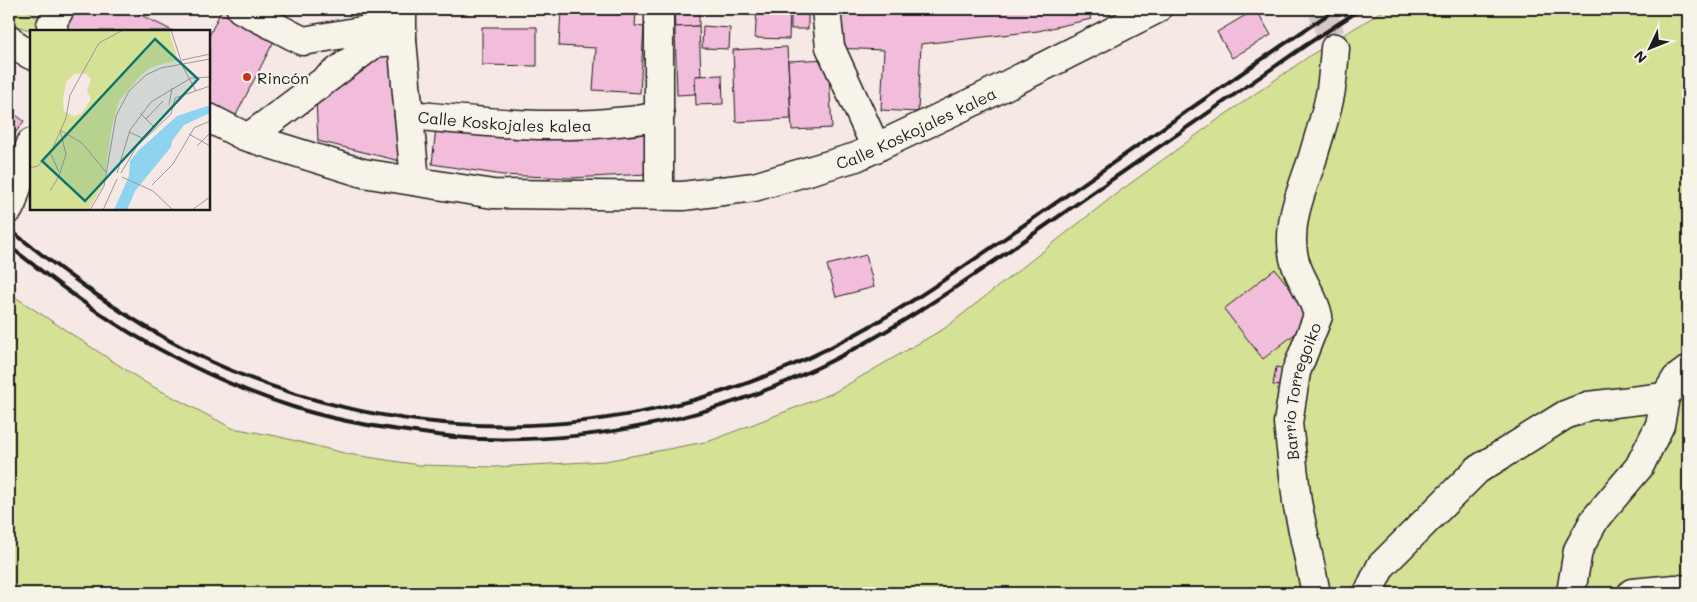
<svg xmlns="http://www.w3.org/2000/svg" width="1697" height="602" font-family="Mali,sans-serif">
	<rect width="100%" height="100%" fill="#f6e8e5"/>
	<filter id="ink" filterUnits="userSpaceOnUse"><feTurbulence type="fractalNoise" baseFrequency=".02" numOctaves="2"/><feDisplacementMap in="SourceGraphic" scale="10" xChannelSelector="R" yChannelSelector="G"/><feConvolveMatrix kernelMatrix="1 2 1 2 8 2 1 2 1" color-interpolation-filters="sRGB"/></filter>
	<g filter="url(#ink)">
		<g fill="#d5e295" stroke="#787f58">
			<path d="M9,9H26L36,17L51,25L54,31C36,31 24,32 9,20Z"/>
			<polygon points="1386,9 1688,9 1688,593 9,593 9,293 146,383 232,428 276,436 348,454 419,465 495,467 605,461 710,441 833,393 945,328 1116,194 1213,123 1311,55"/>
		</g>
		<g fill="#f1bdda" stroke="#1c1c1c">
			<polygon points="73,9 140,9 137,13 173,31 71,31 64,28"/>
			<polygon points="222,9 276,37 235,117 209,103 209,36"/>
			<polygon points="304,9 343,9 304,14"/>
			<polygon points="561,9 613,9 612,11 636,13 635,26 644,27 640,93 593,90 596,48 559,46"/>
			<polygon points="674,9 699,9 699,26 675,27"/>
			<polygon points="757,9 790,9 789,39 755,38"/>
			<polygon points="837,9 1088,9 1091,19 1038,31 921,44 918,112 881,110 884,50 835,48"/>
			<polygon points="1108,9 1119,9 1110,14"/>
			<polygon points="1256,9 1271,35 1232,58 1217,32"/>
			<polygon points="791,11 808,12 808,29 791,29"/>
			<polygon points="699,26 701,76 695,76 695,94 677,95 675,27"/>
			<polygon points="703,26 730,28 729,49 702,48"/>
			<polygon points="482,27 537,27 537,66 482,65"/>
			<polygon points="392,46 404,162 318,141 316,100"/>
			<polygon points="787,47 791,119 736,122 733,50"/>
			<polygon points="828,59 832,128 792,130 788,61"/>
			<polygon points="722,75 723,104 696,105 695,76"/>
			<polygon points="9,110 24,121 9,142"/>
			<polygon points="436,128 506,137 579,139 647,134 647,174 571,178 503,175 432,164"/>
			<polygon points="866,255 874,287 836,297 827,265"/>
			<polygon points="1275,269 1314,319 1263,359 1224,309"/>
			<polygon points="1276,367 1288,369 1286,387 1273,385"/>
		</g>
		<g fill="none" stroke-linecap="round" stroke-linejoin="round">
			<polyline stroke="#d5c9c7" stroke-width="28" stroke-dasharray="28 14" stroke-linecap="butt" points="1322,9 1335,48"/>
			<defs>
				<g id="street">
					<polyline points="241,9 303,41 373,29 397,9"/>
					<polyline points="402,9 402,40 415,181"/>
					<polyline points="659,9 659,196"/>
					<polyline points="826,9 830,47 876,148"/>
					<polyline points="54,31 51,25 60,9"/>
					<polyline points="9,39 17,47 31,55"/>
					<path id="s1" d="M409,115C475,121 541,129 607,123C625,121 642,121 660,115"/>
					<path id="s2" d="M209,118L244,136L363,173L493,194L683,196L754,187L856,157L979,99L1157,9"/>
					<polyline points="249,137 375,43 402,40"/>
					<polyline points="9,209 12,203 31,143"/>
					<path id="s3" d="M1316,593L1297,502L1288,423L1296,372L1318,316C1314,294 1296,276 1293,253C1288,220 1302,190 1312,160C1318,138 1328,111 1331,89C1333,76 1334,61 1335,48"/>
					<polyline points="1368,593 1381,566 1477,470 1565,415 1588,406 1665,397"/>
					<polyline points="1571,593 1578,550 1595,519 1639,467 1660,425 1665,397 1676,379 1688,370"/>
					<polyline points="1632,593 1675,589 1688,590"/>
				</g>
			</defs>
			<use href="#street" stroke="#1c1c1c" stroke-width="31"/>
			<use href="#street" stroke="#f7f3e8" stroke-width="28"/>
			<g stroke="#1c1c1c" stroke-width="4">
				<path d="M9,229C66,274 124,318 189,351C389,452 625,449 825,350C899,314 966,265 1034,218C1135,148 1234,77 1336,9"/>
				<path d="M9,246C53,280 97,315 146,342C193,368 242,391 293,407C330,419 369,426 407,431C431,434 455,438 480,439C597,443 714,418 819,367C898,329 970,278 1042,228C1130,167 1218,106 1306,45L1361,9"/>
			</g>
		</g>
	</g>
	<circle fill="#c8321e" stroke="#f7f3e8" stroke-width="2" cx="247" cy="77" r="5"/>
	<g text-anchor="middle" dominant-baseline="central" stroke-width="4.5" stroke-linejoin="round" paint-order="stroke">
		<g font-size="16" fill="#1c1c1c" stroke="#f7f3e8" text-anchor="start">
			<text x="257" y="77">Rincón</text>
		</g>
		<g font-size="16" fill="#1c1c1c" stroke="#f7f3e8">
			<text stroke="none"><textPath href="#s1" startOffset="96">Calle Koskojales kalea</textPath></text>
			<text stroke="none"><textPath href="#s2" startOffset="730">Calle Koskojales kalea</textPath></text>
			<text stroke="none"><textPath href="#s3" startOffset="206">Barrio Torregoiko</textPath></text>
		</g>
	</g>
	<g transform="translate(30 30)">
		<rect width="180" height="180" fill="#f6e8e5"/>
		<path d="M0,0H139L148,30L122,37L112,44L89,71L82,95L74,153L58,180H0ZM44,44H56L61,49L57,61L61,69L51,84L44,86L34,81L33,71L36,52Z" fill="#d5e295" fill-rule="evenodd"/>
		<path d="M180,75V83L154,95L142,111L141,117L105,161L97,180H84L99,146L100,131L108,121L147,86Z" fill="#8ed4f0"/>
		<path fill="none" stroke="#9f9695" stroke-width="1" d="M141,0L153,37L166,61M152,30L180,24M139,75L142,58M110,83L125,98M116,89L133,71M30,100L52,113L76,142M99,102L114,109M159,104L180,116M167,116L180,103M20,122L29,142M0,138L8,136L22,120L36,88L40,65L69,13L93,0M87,143L100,100L121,72L161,48L180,47M91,143L107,116L141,84L145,68L180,56M92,147L123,161L143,180M122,155L143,134L164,98L180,91M20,161L29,146L36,124L30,100M60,180L74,156L86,86L99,61L116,45L131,38L180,29M73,180L87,149M162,180L180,167"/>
		<path fill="#0f766e" fill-opacity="0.15" stroke="#0f766e" stroke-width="2.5" d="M125,9L168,49L55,171L12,131Z"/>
		<rect width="180" height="180" fill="none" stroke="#1c1c1c" stroke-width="2.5"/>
	</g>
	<rect width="1697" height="602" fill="none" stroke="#f7f3e8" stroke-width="30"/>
	<rect x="15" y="15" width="1667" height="572" fill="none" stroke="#1c1c1c" stroke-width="2" filter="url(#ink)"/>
	<g transform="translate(1650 48) rotate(227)" stroke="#f7f3e8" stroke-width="4" paint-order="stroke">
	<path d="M0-4L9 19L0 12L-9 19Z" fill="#1c1c1c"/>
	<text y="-8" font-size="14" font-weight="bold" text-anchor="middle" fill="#1c1c1c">N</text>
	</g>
</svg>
